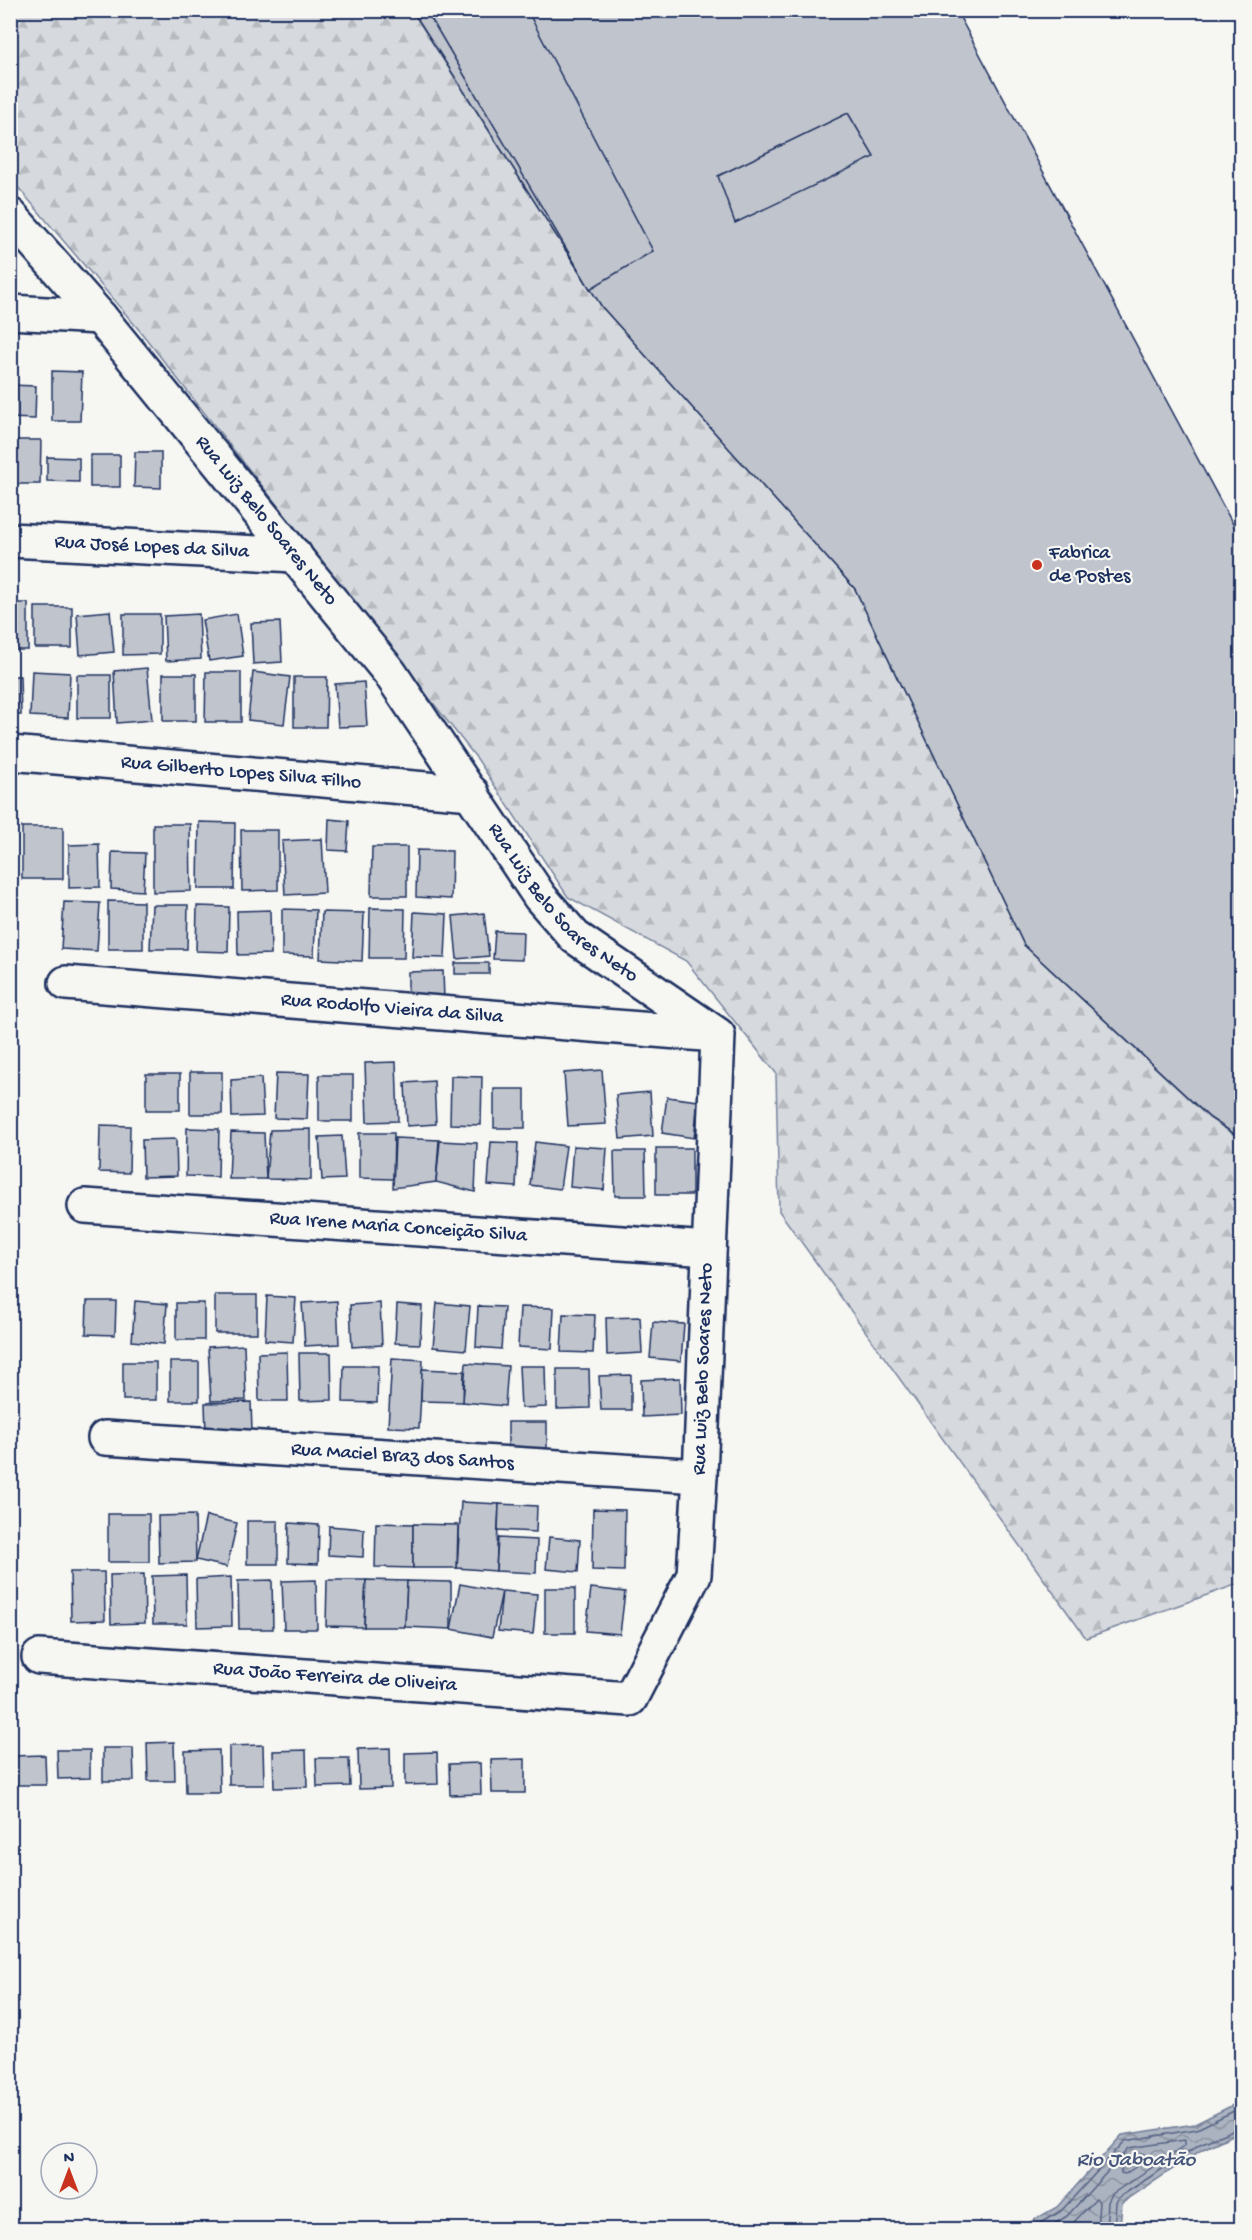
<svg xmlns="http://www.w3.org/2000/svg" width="1252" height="2240" font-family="'Gochi Hand',sans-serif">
	<defs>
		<pattern id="forest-firs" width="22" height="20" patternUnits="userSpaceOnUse" patternTransform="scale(1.5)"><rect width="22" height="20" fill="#d6d9dd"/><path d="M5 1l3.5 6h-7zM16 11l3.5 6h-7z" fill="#b7bbc0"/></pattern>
		<pattern id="water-waves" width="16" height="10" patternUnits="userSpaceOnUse" patternTransform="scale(1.5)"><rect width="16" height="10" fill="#abb2c0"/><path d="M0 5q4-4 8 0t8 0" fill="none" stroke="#8a919f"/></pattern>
	</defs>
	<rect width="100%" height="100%" fill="#f6f6f2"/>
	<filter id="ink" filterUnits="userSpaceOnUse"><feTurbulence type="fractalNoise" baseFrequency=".0167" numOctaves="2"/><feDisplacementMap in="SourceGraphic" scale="12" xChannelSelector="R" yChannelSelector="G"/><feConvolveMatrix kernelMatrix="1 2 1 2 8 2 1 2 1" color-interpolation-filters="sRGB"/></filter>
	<g filter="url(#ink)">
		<polygon fill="url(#forest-firs)" stroke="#78849e" stroke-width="1.5" points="10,11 412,11 602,307 855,589 1024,945 1209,1118 1241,1139 1241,1583 1086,1638 779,1211 776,1073 686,961 568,897 478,760 140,331 11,179"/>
		<polygon fill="url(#water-waves)" stroke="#717e99" stroke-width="1.5" points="1241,2101 1241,2131 1203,2149 1122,2203 1120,2229 1018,2229 1057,2207 1122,2135 1195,2124"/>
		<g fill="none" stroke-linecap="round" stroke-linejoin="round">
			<g stroke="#556385" stroke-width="1.5">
				<polygon points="1144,2154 1147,2156 1146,2160 1125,2174 1121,2173 1121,2169 1133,2156"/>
				<polyline points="1030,2230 1061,2211 1125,2141 1197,2129 1242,2107"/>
				<polyline points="1045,2230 1067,2216 1129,2148 1185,2140 1185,2145 1112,2194 1108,2202 1106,2230"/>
				<polyline points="1063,2230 1073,2223 1096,2199 1099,2202 1097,2230"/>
				<polyline points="1114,2230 1116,2203 1118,2198 1200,2144 1242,2126"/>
			</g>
		</g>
		<g fill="#c0c4cd" stroke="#1b2f5e" stroke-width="1.5">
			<polygon points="412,10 956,10 1242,541 1242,1139 1210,1118 1024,945 855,589 602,307"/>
			<polygon points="426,10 527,10 653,251 590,289"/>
			<polygon points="848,113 874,157 735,223 718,176"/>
			<polygon points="52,371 82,372 80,421 52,421"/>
			<polygon points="10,385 36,386 35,419 10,418"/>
			<polygon points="10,440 41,440 40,484 10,484"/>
			<polygon points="135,452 161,452 161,488 134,487"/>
			<rect x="90" y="455" width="30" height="32"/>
			<polygon points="47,457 79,458 79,482 47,481"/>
			<rect x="10" y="603" width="18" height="47"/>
			<rect x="35" y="607" width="37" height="41"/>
			<polygon points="110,611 114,652 80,655 77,614"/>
			<polygon points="123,614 160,614 160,654 123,655"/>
			<polygon points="199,614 201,659 166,661 164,616"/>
			<polygon points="237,614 243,656 209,661 202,620"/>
			<polygon points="280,622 282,662 253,664 251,623"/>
			<polygon points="147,668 152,720 117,723 114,671"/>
			<polygon points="32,671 70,673 68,718 30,716"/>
			<polygon points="206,672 241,672 241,722 205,722"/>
			<polygon points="253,672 290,677 284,724 248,720"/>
			<rect x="163" y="674" width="33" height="47"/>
			<rect x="77" y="675" width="34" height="43"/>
			<polygon points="10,676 20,676 21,715 10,715"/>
			<polygon points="294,677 327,677 326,727 294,727"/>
			<polygon points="364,682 367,726 338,727 335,684"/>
			<polygon points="329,819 349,821 347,851 328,850"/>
			<polygon points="199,822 235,823 234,889 198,889"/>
			<polygon points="153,824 190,824 191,891 153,892"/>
			<rect x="22" y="827" width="41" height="52"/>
			<polygon points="241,830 278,830 278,890 242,891"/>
			<polygon points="322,839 325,893 285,895 282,841"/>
			<polygon points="99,844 100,887 69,888 69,845"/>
			<polygon points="372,847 407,847 407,896 371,896"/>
			<polygon points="417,850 452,851 451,899 416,897"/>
			<polygon points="112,852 145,853 143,891 111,889"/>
			<polygon points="108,901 143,902 143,949 108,949"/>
			<polygon points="64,902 100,903 97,951 61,949"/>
			<polygon points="152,905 188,905 187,949 150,949"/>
			<polygon points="197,906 229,907 228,952 196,951"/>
			<polygon points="370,908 405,909 404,958 369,958"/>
			<polygon points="282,909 316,910 314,956 282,955"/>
			<polygon points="270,910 271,954 238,955 237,911"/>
			<polygon points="322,912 364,913 362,961 320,959"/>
			<polygon points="414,912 447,914 445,958 412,957"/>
			<polygon points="484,913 489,956 457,959 453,916"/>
			<polygon points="495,931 523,932 522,960 493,959"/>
			<rect x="455" y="963" width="34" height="11"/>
			<polygon points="443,971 444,1000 408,1000 408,972"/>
			<polygon points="396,1062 398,1121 367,1122 365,1063"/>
			<polygon points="602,1070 606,1124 568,1126 564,1073"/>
			<rect x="190" y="1072" width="32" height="42"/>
			<polygon points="276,1073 309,1074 307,1119 274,1118"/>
			<rect x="146" y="1074" width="34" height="36"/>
			<rect x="319" y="1075" width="34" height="46"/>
			<polygon points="451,1076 482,1077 481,1125 450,1124"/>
			<polygon points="261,1078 263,1116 232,1117 231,1080"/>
			<polygon points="434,1081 436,1124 407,1126 405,1083"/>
			<rect x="494" y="1089" width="31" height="39"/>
			<polygon points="650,1092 653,1136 620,1139 616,1095"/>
			<polygon points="667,1097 698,1101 694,1138 662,1133"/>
			<polygon points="100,1125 130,1126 129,1173 99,1172"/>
			<polygon points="187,1128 219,1129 218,1177 186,1176"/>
			<polygon points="311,1129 311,1180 266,1179 270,1130"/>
			<polygon points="231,1132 264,1133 266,1179 229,1179"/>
			<polygon points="359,1133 394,1133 393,1179 359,1178"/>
			<polygon points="342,1136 345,1179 322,1180 319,1137"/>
			<polygon points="395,1138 439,1140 436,1182 393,1188"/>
			<polygon points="176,1139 177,1176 143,1177 142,1140"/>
			<polygon points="440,1141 477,1143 475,1192 436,1182"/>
			<polygon points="491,1142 518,1143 516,1187 488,1185"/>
			<polygon points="535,1142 566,1146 560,1189 530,1185"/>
			<polygon points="573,1146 607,1148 604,1190 570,1187"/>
			<rect x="656" y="1148" width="36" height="47"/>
			<polygon points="614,1151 645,1151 646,1196 615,1196"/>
			<rect x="215" y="1295" width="42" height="38"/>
			<polygon points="267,1296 296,1298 293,1342 265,1340"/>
			<polygon points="87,1301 116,1301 115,1335 86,1334"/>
			<polygon points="135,1301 167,1304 164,1344 132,1341"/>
			<polygon points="337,1301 339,1344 305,1346 302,1303"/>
			<rect x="176" y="1303" width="28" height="37"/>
			<polygon points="380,1303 382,1345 352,1347 350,1305"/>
			<polygon points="437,1303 470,1306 466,1350 433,1347"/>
			<polygon points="397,1304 422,1306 420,1344 395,1343"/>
			<polygon points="478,1306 504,1307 501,1349 476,1347"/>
			<polygon points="520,1307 554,1308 552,1349 518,1347"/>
			<polygon points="563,1314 595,1315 593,1353 561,1352"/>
			<polygon points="640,1317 642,1353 607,1355 606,1318"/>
			<polygon points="653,1322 684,1324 681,1361 650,1358"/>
			<polygon points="244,1345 246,1400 211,1401 208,1347"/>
			<polygon points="287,1352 288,1401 259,1401 258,1353"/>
			<polygon points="299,1353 331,1353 332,1400 300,1401"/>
			<polygon points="392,1358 423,1360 419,1428 388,1427"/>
			<rect x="123" y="1362" width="33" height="38"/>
			<rect x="170" y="1362" width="29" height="39"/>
			<polygon points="466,1363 508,1366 505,1406 463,1402"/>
			<polygon points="344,1366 378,1366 377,1403 343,1402"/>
			<polygon points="519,1366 545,1366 546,1407 521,1408"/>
			<polygon points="422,1369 464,1371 463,1402 421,1401"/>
			<polygon points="557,1369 589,1369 590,1408 557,1409"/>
			<polygon points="631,1375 631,1410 601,1410 599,1376"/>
			<polygon points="680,1378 681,1415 642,1417 641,1380"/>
			<polygon points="251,1402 252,1432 206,1433 205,1403"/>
			<rect x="508" y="1422" width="39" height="27"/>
			<polygon points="461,1502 499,1504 496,1571 457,1568"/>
			<polygon points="499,1504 537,1506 536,1532 498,1530"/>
			<polygon points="593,1509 625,1510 624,1571 592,1570"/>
			<rect x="108" y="1514" width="41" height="48"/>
			<polygon points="195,1515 196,1562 159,1563 158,1516"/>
			<polygon points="206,1516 237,1523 227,1567 196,1560"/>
			<rect x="247" y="1521" width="31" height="43"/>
			<polygon points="289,1523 319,1525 318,1564 288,1563"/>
			<polygon points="376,1523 413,1524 413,1568 375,1567"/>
			<polygon points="413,1524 458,1525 457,1568 413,1568"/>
			<polygon points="329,1526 364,1529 363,1557 328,1555"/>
			<polygon points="549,1537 580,1540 578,1572 546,1569"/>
			<polygon points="498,1538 537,1540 536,1573 496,1571"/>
			<polygon points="70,1572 104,1572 105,1620 71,1621"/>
			<polygon points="144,1574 145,1623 111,1624 110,1575"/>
			<polygon points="186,1575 187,1624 153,1624 152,1576"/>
			<polygon points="231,1577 232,1626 197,1627 196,1579"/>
			<polygon points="272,1580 273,1629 239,1629 238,1581"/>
			<polygon points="316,1580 317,1629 284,1629 282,1581"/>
			<polygon points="327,1580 366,1580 364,1627 326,1626"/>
			<polygon points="366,1580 407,1581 405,1627 364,1627"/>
			<polygon points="407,1581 451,1582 451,1629 405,1627"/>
			<polygon points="460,1584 502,1592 492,1637 451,1629"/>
			<rect x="545" y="1588" width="30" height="45"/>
			<polygon points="591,1588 625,1592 620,1634 586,1631"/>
			<polygon points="502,1591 537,1594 533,1634 498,1631"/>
			<polygon points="174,1742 175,1781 148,1781 147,1743"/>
			<polygon points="263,1745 264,1785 229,1785 229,1746"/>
			<polygon points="103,1748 133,1748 134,1781 103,1781"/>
			<polygon points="390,1748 391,1788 359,1789 358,1749"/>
			<polygon points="57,1750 90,1750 90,1778 58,1779"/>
			<polygon points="219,1750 220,1793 186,1793 185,1751"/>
			<polygon points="306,1750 307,1787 274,1788 273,1751"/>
			<polygon points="437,1752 438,1784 405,1785 405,1753"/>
			<polygon points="45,1755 46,1785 11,1785 11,1756"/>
			<polygon points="316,1758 349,1758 350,1786 317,1787"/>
			<polygon points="525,1759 525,1793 492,1793 491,1760"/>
			<polygon points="480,1763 481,1794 450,1795 449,1764"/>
		</g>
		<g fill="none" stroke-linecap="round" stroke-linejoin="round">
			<defs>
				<g id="minor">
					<path id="s1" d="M10,215L100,317L390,673L540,897L575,937L718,1035L700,1476L694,1575L630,1699L39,1657"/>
					<polyline points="10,312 100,317"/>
					<path id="s2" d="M10,540L295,555"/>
					<path id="s3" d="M10,753L472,793"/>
					<path id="s4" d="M66,983L716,1035"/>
					<path id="s5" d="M85,1206L709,1249"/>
					<path id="s6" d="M105,1438L700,1476"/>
				</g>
			</defs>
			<use href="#minor" stroke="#1b2f5e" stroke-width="38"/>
			<use href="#minor" stroke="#f6f6f2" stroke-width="33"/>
		</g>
	</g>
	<circle fill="#c8321e" stroke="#f6f6f2" stroke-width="2" cx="1037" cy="565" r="6"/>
	<g text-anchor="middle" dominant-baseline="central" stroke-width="4.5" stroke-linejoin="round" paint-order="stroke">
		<g font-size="20" fill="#1b2f5e" stroke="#f6f6f2">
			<text stroke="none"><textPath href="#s1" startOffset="399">Rua Luiz Belo Soares Neto</textPath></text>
			<text stroke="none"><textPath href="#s2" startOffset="142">Rua José Lopes da Silva</textPath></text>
			<text stroke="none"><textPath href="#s3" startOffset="232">Rua Gilberto Lopes Silva Filho</textPath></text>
			<text stroke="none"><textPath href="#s1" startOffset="885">Rua Luiz Belo Soares Neto</textPath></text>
			<text stroke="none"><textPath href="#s4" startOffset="327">Rua Rodolfo Vieira da Silva</textPath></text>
			<text stroke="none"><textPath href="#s5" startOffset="314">Rua Irene Maria Conceição Silva</textPath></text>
			<text transform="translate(704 1369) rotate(-88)">Rua Luiz Belo Soares Neto</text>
			<text stroke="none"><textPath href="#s6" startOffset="298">Rua Maciel Braz dos Santos</textPath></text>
			<text transform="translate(335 1678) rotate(4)">Rua João Ferreira de Oliveira</text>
		</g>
		<g font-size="20" fill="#1b2f5e" stroke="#f6f6f2" text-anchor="start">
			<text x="1049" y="554">Fabrica<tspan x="1049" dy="23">de Postes</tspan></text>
		</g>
		<g font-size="21" font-style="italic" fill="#46567b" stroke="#f6f6f2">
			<text x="1136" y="2161">Rio Jaboatão</text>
		</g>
	</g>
	<rect width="1252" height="2240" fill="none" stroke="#f6f6f2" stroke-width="36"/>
	<rect x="18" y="18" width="1216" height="2204" fill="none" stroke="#1b2f5e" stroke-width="2" filter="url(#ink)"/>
	<g transform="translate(69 2171)"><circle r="28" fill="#f6f6f2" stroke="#9ea6b7" stroke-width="1.5"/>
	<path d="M0-4.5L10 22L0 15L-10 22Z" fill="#c8321e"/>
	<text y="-9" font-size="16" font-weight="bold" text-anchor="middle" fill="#1b2f5e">N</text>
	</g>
</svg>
